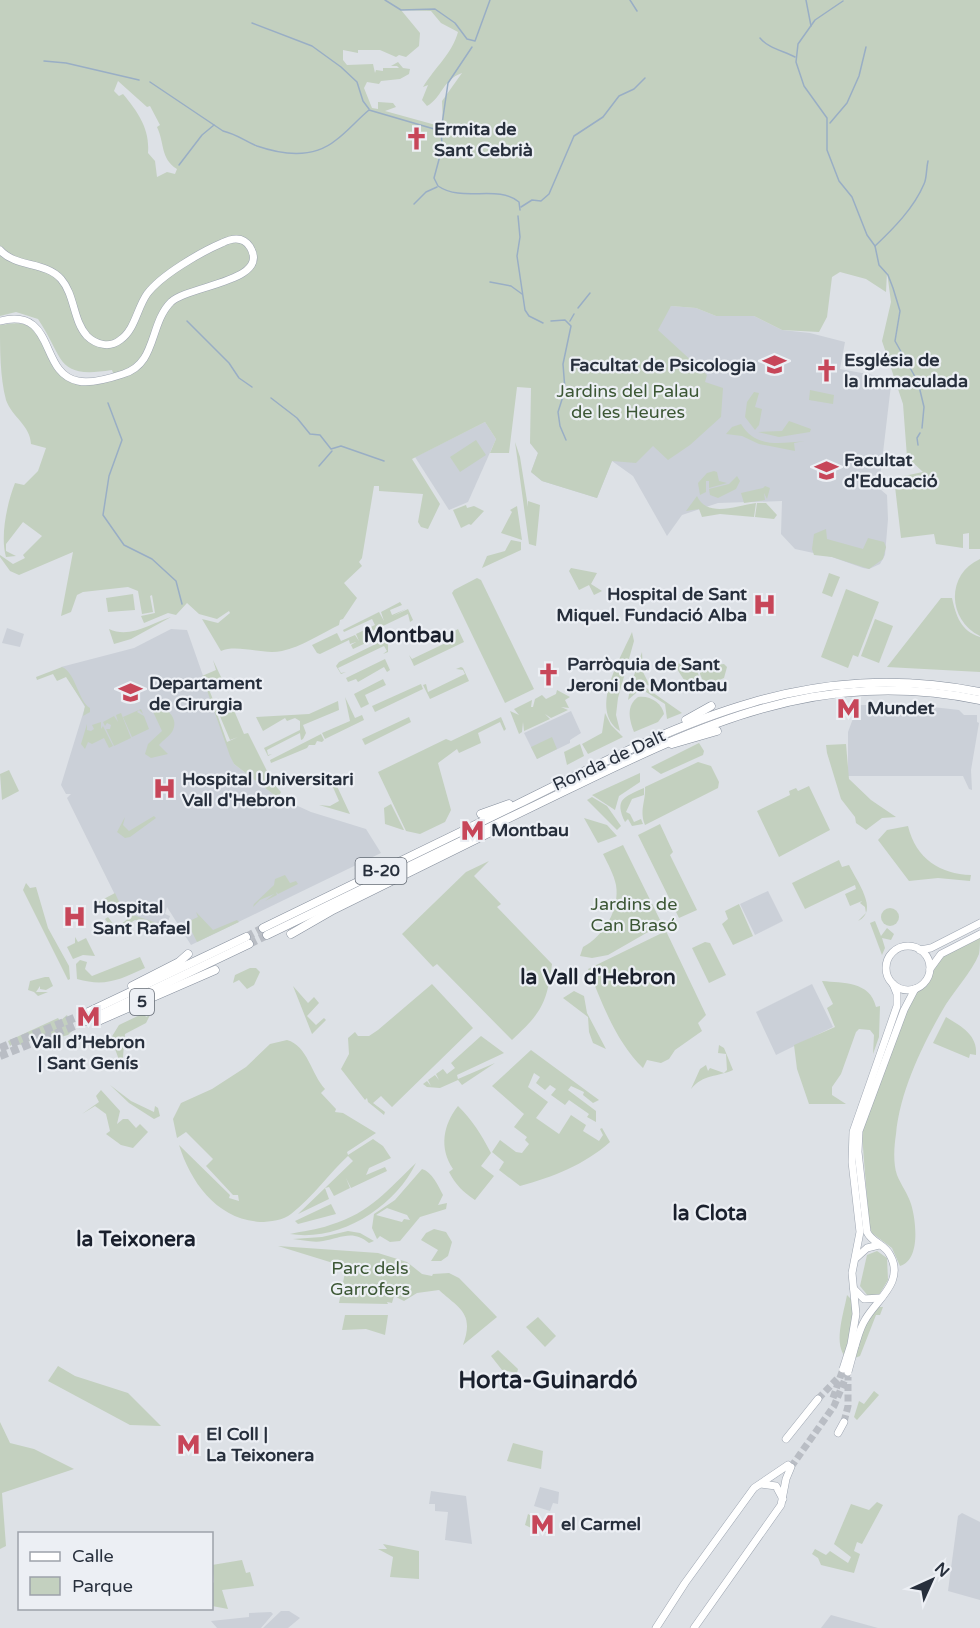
<svg xmlns="http://www.w3.org/2000/svg" width="980" height="1628" font-family="'Varela Round',sans-serif">
	<rect width="100%" height="100%" fill="#dde1e6"/>
	<g fill="#cbd0d8">
		<polygon points="671,306 696,308 716,316 754,316 782,330 810,333 845,342 840,369 884,377 891,385 880,478 880,489 887,495 888,519 885,555 880,564 869,569 863,568 832,557 795,549 781,534 782,501 718,503 682,515 667,536 633,476 612,461 597,498 542,481 531,472 538,453 530,443"/>
		<polygon points="485,422 496,439 468,502 449,510 415,457"/>
		<polygon points="7,628 24,634 20,647 2,643"/>
		<polygon points="171,629 187,630 234,764 278,798 281,795 289,802 311,812 366,829 381,853 191,945 167,907 165,914 170,916 166,926 124,913 67,798 71,794 66,794 61,785 85,707 61,667 134,648"/>
		<polygon points="858,705 915,705 959,710 964,715 977,715 977,722 979,723 971,770 972,790 969,789 963,776 848,776 848,732"/>
		<polygon points="571,711 581,733 570,740 570,743 537,759 524,733"/>
		<polygon points="768,891 783,921 755,935 740,904"/>
		<polygon points="812,984 833,1027 776,1055 756,1012"/>
		<polygon points="540,1487 559,1492 558,1504 553,1503 550,1511 534,1506"/>
		<polygon points="431,1491 466,1496 472,1544 445,1540 448,1512 435,1511 435,1504 429,1504"/>
		<polygon points="962,1513 980,1522 980,1600 948,1591 958,1516"/>
		<polygon points="281,1611 289,1611 300,1618 288,1628 263,1628"/>
		<polygon points="271,1612 273,1614 261,1628 217,1628 211,1621 249,1617 249,1613"/>
		<polygon points="831,1615 878,1628 821,1628"/>
	</g>
	<g fill="#c3d0bf" fill-rule="evenodd">
		<path d="M0,0H980V549H969V533L963,534V548L936,544L934,534L901,538L894,478L923,472L907,457L903,404L882,341L891,302L887,272L886,292L866,279L840,272L832,277L827,317L819,332L782,330L754,316H716L696,308L671,306L658,330L707,375L705,382L723,388L721,417L690,445L668,460L653,446L636,463L612,461L597,498L542,481L531,472L538,453L530,443L531,388L517,387L509,453H490L496,439L485,422L412,459L440,504L428,529L421,527L418,522L423,494L379,491V486H374L362,558L359,562L362,566L344,583L357,598L343,619L340,620L339,625C322,633 301,647 282,651C262,655 238,644 221,651L202,619L218,623L230,613L229,611L217,619L199,614L187,603L176,615L168,613L144,623L141,616L155,613L152,595L150,596L153,612L142,614L138,591L128,587L83,592L77,595L71,612L61,616L73,552L19,575L10,571L0,557V555L13,564L25,558L23,555L42,536L23,522L6,544V551L16,556L6,557C0,537 7,503 15,483L24,485L38,471L46,448L31,444C30,425 12,417 6,400C0,377 0,350 0,325C7,324 16,322 23,324C31,326 36,333 40,340C64,380 63,394 115,379L112,370C55,379 65,359 38,319L16,312L0,316ZM401,10L431,11L441,23L458,32C452,54 435,67 423,87L428,85L422,100L427,106C442,98 442,80 462,73L442,101L443,127L385,111L396,107L393,103L378,102V109L372,108L364,88L367,82L379,84L381,81L400,79L409,74L410,69L403,68L398,62L391,66H397L399,68H383V71L376,70L375,73L373,64L347,65L343,60V50L358,53V50H380L396,57L399,55L406,57L419,46L420,33ZM118,81L147,107L150,106L160,125L157,127C165,144 160,158 177,169L175,174L167,172L157,177L155,161L148,153C150,129 138,112 123,94L119,96L114,91Z"/>
		<polygon points="810,390 834,395 833,404 809,400"/>
		<polygon points="754,392 759,393 755,407 762,409 759,425 755,430 745,417 747,402"/>
		<polygon points="789,421 811,429 810,432 779,437 758,432 782,431"/>
		<path d="M741,424C756,449 782,443 805,441L794,443L795,451L759,444L742,436L726,434L732,427Z"/>
		<polygon points="476,440 486,455 460,472 450,457"/>
		<polygon points="515,442 520,457 528,507 528,501 540,505 536,546 529,544"/>
		<polygon points="714,471 717,472 719,481 727,483 709,488 709,481 706,481 706,492 700,495 698,483 707,473"/>
		<polygon points="737,476 740,481 736,489 718,498 710,495 709,489 729,484"/>
		<polygon points="765,486 770,488 767,499 764,493 765,500 744,503 741,493 763,488"/>
		<path d="M697,496C707,518 736,506 756,503L754,517L720,514L702,517L699,509L686,511Z"/>
		<polygon points="757,503 766,503 777,515 774,519 755,517"/>
		<polygon points="466,505 467,508 474,506 484,511 471,525 469,524 461,528 453,510"/>
		<polygon points="517,506 522,540 501,533 512,512 510,510"/>
		<polygon points="826,529 827,539 863,549 868,538 884,542 886,547 883,559 869,569 832,557 814,555 812,549 814,534"/>
		<polygon points="511,540 521,542 521,550 482,568 487,556 505,551"/>
		<path d="M980,559V636C947,620 946,574 980,559Z"/>
		<polygon points="571,568 597,573 591,584 602,591 594,595 589,585 579,590 569,571"/>
		<polygon points="829,573 840,577 832,597 822,593"/>
		<polygon points="477,578 481,580 534,689 505,703 452,593 454,590"/>
		<polygon points="846,589 879,602 858,657 853,655 848,668 821,657"/>
		<polygon points="133,594 135,610 108,612 106,598"/>
		<path d="M941,598H952C956,616 961,631 980,637V672L887,667Z"/>
		<polygon points="400,602 402,605 390,610 392,615 406,609 393,616 408,609 413,620 410,622 408,614 362,636 367,634 368,642 353,649 351,645 356,642 350,644 349,640 320,654 317,653 312,645 337,633 341,641 355,635 359,641 356,634 375,625 372,619 344,632 343,630 379,612 384,621 381,612"/>
		<path d="M171,617L131,639L114,644L109,629C130,639 152,623 171,617Z"/>
		<polygon points="875,619 893,626 879,663 861,656"/>
		<polygon points="458,629 464,642 414,666 409,655 412,659 454,639 449,634"/>
		<path d="M632,632L634,641L618,698L616,715L620,731C588,710 621,658 632,632Z"/>
		<polygon points="388,638 388,652 383,654 387,651 384,646 338,668 341,673 346,672 341,674 336,666 339,662"/>
		<polygon points="642,652 643,672 650,686 642,683 631,684"/>
		<polygon points="385,659 390,670 387,672 384,667 358,682 356,679 348,682 346,678"/>
		<polygon points="213,660 229,694 224,685 214,684 210,692 216,707 231,700 234,706 217,714 227,742 238,737 230,740 219,714 233,708 244,734 248,733 273,783 281,792 278,798 234,764 230,756 202,676 216,670"/>
		<polygon points="672,663 695,665 703,687 687,690 686,688 688,686 677,669 674,671"/>
		<polygon points="724,664 727,667 724,678 705,686 700,674 700,667"/>
		<path d="M62,667C76,673 78,701 90,708V712L83,716L85,706L66,677L57,681L53,674L37,680L36,677Z"/>
		<polygon points="461,667 463,668 469,681 430,699 423,685 426,684 428,692 465,674 463,670 456,669"/>
		<polygon points="383,679 386,685 365,695 369,704 361,708 354,694"/>
		<polygon points="421,684 423,689 375,712 372,706"/>
		<polygon points="642,685 682,713 667,719 665,704 646,692 636,693 628,700 630,689"/>
		<polygon points="557,690 570,697 565,700 569,708 561,707 568,710 551,718 545,714 550,719 524,731 523,722 522,732 519,734 510,711 519,715 514,709 532,700 531,707 533,707 535,699 542,695 546,699 556,694"/>
		<polygon points="345,697 355,718 362,715 364,720 325,739 322,733 350,721"/>
		<path d="M638,697C650,695 662,703 664,714L658,722L634,732C629,719 626,706 638,697Z"/>
		<polygon points="338,701 339,710 303,725 306,733 303,739 301,740 300,733 267,750 268,755 272,754 268,756 264,748 300,730 300,721 295,718 287,721 285,718 258,734 263,731 256,717 309,714"/>
		<path d="M149,703C161,703 180,716 173,730C171,735 163,740 159,745L168,754L151,758L145,754L148,744L162,731Z"/>
		<polygon points="141,709 143,714 139,710 137,712 144,716 149,729 132,737 123,717"/>
		<polygon points="121,713 131,738 114,746 106,729 110,729 111,725 107,723 105,726 103,722 114,716 118,722 116,715"/>
		<polygon points="605,713 611,725 623,737 588,754 582,744 602,733"/>
		<polygon points="409,717 411,722 365,745 362,739"/>
		<polygon points="501,717 506,729 504,731 500,722 478,733 481,743 459,753 457,749 438,763 451,810 445,822 420,834 406,831 378,772 446,739 451,741"/>
		<polygon points="101,722 101,729 103,726 113,746 109,748 104,738 92,744 88,742 85,749 81,744 87,724 87,730 91,731 94,729 92,725"/>
		<polygon points="321,734 324,740 322,742 317,741 315,745 309,745 307,748 271,763 270,760"/>
		<polygon points="552,737 557,749 537,759 531,747"/>
		<polygon points="699,743 704,751 703,755 661,774 651,767"/>
		<polygon points="580,744 584,756 567,765 564,752"/>
		<polygon points="846,744 849,779 871,800 896,817 882,818 866,830 856,823 855,817 841,799 827,753 826,745"/>
		<path d="M698,762L711,766L719,782L718,788L645,825C639,810 646,801 645,787Z"/>
		<polygon points="9,770 19,791 2,800 0,774"/>
		<polygon points="640,773 640,782 619,796 615,810 592,795"/>
		<polygon points="336,784 350,814 319,805 330,806 339,801 332,785"/>
		<polygon points="809,786 830,830 779,857 757,811 790,795 789,791 796,788 798,791"/>
		<path d="M644,788V795L632,799L626,812L630,814L634,822L641,819L643,824L632,826L628,819L625,822C614,799 624,797 644,788Z"/>
		<polygon points="592,797 607,806 621,826 617,830 587,800"/>
		<polygon points="391,804 404,830 403,830 385,824 384,808"/>
		<polygon points="154,816 156,818 130,837 125,838 117,832 125,817 123,825 129,831"/>
		<polygon points="584,818 607,825 617,836 598,843"/>
		<polygon points="660,824 673,852 670,855 697,910 679,918 638,835"/>
		<path d="M908,826C916,859 940,874 971,875L970,881L938,878L909,881L878,840L887,830Z"/>
		<path d="M623,845L662,924L608,955L592,958L580,956L583,947C604,936 620,909 616,885C614,875 608,864 603,854Z"/>
		<path d="M839,860L842,867L849,865C856,880 880,911 858,921L866,913L865,907L860,903L862,901L850,906L845,894L856,889L855,885L805,909L792,883Z"/>
		<path d="M489,861L474,876L501,904L497,907L552,964C547,1004 541,1013 512,1040L437,964L433,967L402,934L466,872Z"/>
		<polygon points="285,875 290,883 296,881 298,884 278,894 276,892 277,895 265,901 274,894 260,900 253,907 254,904 274,885 275,879"/>
		<polygon points="26,883 30,888 36,887 48,928 69,966 70,979 68,980 23,890"/>
		<polygon points="115,893 121,906 105,914 98,902"/>
		<polygon points="739,904 753,936 733,945 722,924 728,919 725,911"/>
		<circle cx="890" cy="917" r="9"/>
		<polygon points="196,912 213,930 237,920 239,922 197,942 187,922 198,917"/>
		<polygon points="133,915 166,926 168,931 135,920 115,933 105,919 108,917 116,928"/>
		<polygon points="875,921 881,936 887,928 894,934 891,940 882,938 885,948 882,955 870,923"/>
		<path d="M666,931L706,1015L698,1023L702,1031L675,1050L669,1059L661,1063L647,1060L643,1068C616,1042 602,1003 588,969Z"/>
		<path d="M980,936C980,941 980,949 979,954C972,972 952,993 942,1011C921,1048 900,1092 896,1134C894,1147 893,1163 897,1175C901,1185 908,1194 911,1204C916,1220 921,1260 900,1266L892,1248L872,1233L869,1224L862,1135L870,1102L915,992C935,985 929,969 940,957Z"/>
		<polygon points="75,937 78,942 86,938 95,956 83,955 73,959 67,947 75,943"/>
		<polygon points="705,942 710,943 726,975 709,983 692,948"/>
		<path d="M140,957L145,968C119,980 105,987 77,979L76,964L80,960L87,962L85,969L92,976Z"/>
		<polygon points="250,968 256,968 260,972 254,985 247,989 239,980 233,983 235,975"/>
		<polygon points="45,977 49,977 53,986 46,990 40,989 40,986 36,992 48,992 38,996 34,992 28,990 30,981"/>
		<path d="M822,981C843,983 870,981 876,1007L880,1006L879,1037L873,1054L874,1035L870,1030L859,1029L856,1032L841,1074L832,1087V1095L846,1104H809L797,1069L794,1045L835,1027L827,1008L833,1004Z"/>
		<polygon points="432,984 473,1028 392,1107 381,1096 373,1103 385,1112 384,1115 368,1102 367,1098 365,1100 341,1069 349,1054 348,1038 355,1032 358,1036 369,1036 378,1030"/>
		<polygon points="293,986 308,1003 314,997 319,1003 307,1016 316,1025 324,1018 326,1020 312,1034"/>
		<polygon points="574,991 584,996 587,1013 606,1049 593,1043 589,1032 588,1017 563,998"/>
		<polygon points="144,1013 146,1017 150,1015 146,1023 125,1034 122,1068 111,1038 119,1025"/>
		<polygon points="67,1015 73,1030 68,1035 57,1038 55,1035 39,1041 37,1038 20,1045 17,1040 10,1046 8,1041 58,1018 60,1021"/>
		<path d="M946,1017C961,1026 978,1035 976,1055L970,1054L969,1058L933,1043Z"/>
		<polygon points="481,1036 504,1053 457,1075 458,1079 495,1063 462,1085 458,1080 440,1088 427,1087 423,1084 427,1081 431,1086 428,1080 435,1075 439,1080 436,1074 443,1069 447,1074 455,1068 451,1063"/>
		<path d="M287,1040C308,1046 311,1074 325,1089L321,1093L336,1109L335,1112L343,1113L376,1133L347,1152L348,1155L373,1139L383,1146L391,1158L369,1168L366,1175L385,1167L387,1171L351,1188L346,1178L350,1188L334,1196L329,1187L325,1188L329,1199L298,1214L353,1161L348,1156C330,1172 313,1197 291,1214C284,1220 270,1222 260,1222C217,1219 191,1183 179,1145L230,1195L229,1198L239,1201L238,1195H233L206,1166L213,1159L186,1132L177,1138L173,1119L181,1103L212,1089L246,1067L270,1044Z"/>
		<path d="M719,1045L724,1048L733,1070C718,1077 703,1074 691,1089L700,1069L706,1065L708,1071L710,1068L724,1073L727,1070L726,1054L718,1053Z"/>
		<path d="M531,1050L599,1100L593,1103L583,1095L584,1092L571,1086L568,1090L596,1111V1122L587,1117L589,1114L569,1100L565,1105L551,1095L556,1089L550,1085L545,1090L536,1083L540,1077L534,1073L528,1087L548,1102L536,1118L559,1134L571,1115L586,1125L583,1131L599,1141L603,1135L600,1129L602,1128L610,1142C584,1165 553,1177 520,1186L499,1170L504,1162L492,1152L500,1140L516,1152L522,1153L529,1144L525,1140L527,1137L514,1127L524,1114L492,1086Z"/>
		<polygon points="110,1085 131,1101 154,1112 155,1106 158,1108 160,1116 154,1119 129,1103"/>
		<polygon points="101,1090 120,1111 117,1124 123,1119 128,1119 136,1128 140,1124 148,1132 133,1148 121,1145 106,1134 110,1131 106,1114 95,1106 82,1114 99,1102 96,1096"/>
		<path d="M458,1106C473,1121 481,1134 491,1153L481,1166L494,1176L475,1200C464,1193 455,1184 449,1172L453,1169C439,1148 443,1125 458,1106Z"/>
		<path d="M416,1163C395,1207 340,1242 290,1234C302,1231 317,1230 330,1225C372,1212 387,1190 416,1163Z"/>
		<path d="M422,1169C432,1172 438,1185 443,1195L438,1205L447,1203L446,1209L420,1217L400,1241L390,1242L380,1236L377,1239L372,1228L374,1214L395,1200ZM387,1208L407,1215L410,1220L404,1219L402,1222L376,1215Z"/>
		<polygon points="331,1204 336,1214 298,1224 295,1221"/>
		<polygon points="434,1229 446,1232 452,1242 448,1256 441,1261 431,1261 438,1250 421,1240 426,1233"/>
		<path d="M348,1231L360,1233L374,1241L369,1243C353,1229 340,1238 323,1241C314,1243 302,1240 293,1239L322,1237Z"/>
		<path d="M278,1246L378,1253L407,1262L422,1274L432,1276L433,1274L449,1273L459,1278L497,1317L463,1345C475,1312 458,1308 439,1290L417,1293L404,1301L394,1296L392,1303L387,1302L388,1304L339,1303L346,1267Z"/>
		<polygon points="877,1251 887,1258 888,1280 879,1295 868,1296 860,1286 867,1255"/>
		<path d="M847,1295C862,1307 849,1338 844,1355C834,1341 844,1312 847,1295Z"/>
		<polygon points="877,1307 883,1307 880,1315 876,1315 860,1356 855,1358 865,1323"/>
		<polygon points="345,1315 388,1315 385,1335 366,1329 342,1330"/>
		<polygon points="538,1317 556,1336 545,1347 526,1327"/>
		<polygon points="498,1350 518,1369 517,1373 502,1370 491,1356"/>
		<polygon points="58,1366 75,1376 128,1393 161,1426 130,1425 48,1381"/>
		<polygon points="874,1391 879,1395 857,1420 854,1417 859,1401 864,1404"/>
		<polygon points="0,1422 10,1443 34,1449 74,1469 2,1493 6,1546 0,1549"/>
		<polygon points="513,1443 543,1451 541,1469 507,1461"/>
		<polygon points="877,1502 883,1505 862,1544 857,1542 854,1551 860,1554 854,1573 821,1565 818,1558 812,1554 815,1549 826,1555 830,1551 848,1563 851,1557 834,1544 851,1504 869,1510"/>
		<polygon points="528,1514 550,1526 551,1532 542,1533 525,1525"/>
		<polygon points="383,1544 419,1551 419,1579 390,1577 393,1557 378,1549 387,1549"/>
		<polygon points="242,1560 246,1573 250,1572 254,1586 222,1590 228,1609 212,1606 212,1584 214,1582 212,1565"/>
	</g>
	<g fill="none" stroke-linecap="round" stroke-linejoin="round">
		<g stroke="#99aec5" stroke-width="1.5">
			<polyline points="385,0 401,10 435,9 455,23 467,39 475,41 490,0"/>
			<polyline points="630,0 637,11"/>
			<polyline points="806,0 811,26"/>
			<polyline points="843,1 815,20 798,44 796,62 804,86 827,118 827,150 839,181 852,197 867,235 875,246 879,265 888,275 893,288 900,311 895,341 918,382 924,407 922,428"/>
			<polyline points="252,23 312,46 341,67 357,82 363,101 369,109"/>
			<path d="M760,38C768,48 784,51 795,57"/>
			<polyline points="44,61 66,63 139,80"/>
			<path d="M150,82L223,131C239,135 244,141 257,146C283,155 313,159 336,140C347,132 357,120 369,110L441,131"/>
			<polyline points="830,123 847,103 859,76 866,47"/>
			<polyline points="442,144 441,131 448,83 472,47"/>
			<path d="M441,152L434,178L438,186C463,203 497,184 519,202L520,210"/>
			<polyline points="179,165 202,135 214,125"/>
			<polyline points="414,204 426,192 437,187"/>
			<polyline points="521,207 532,200 541,201 549,194 574,136 603,117 619,96 634,89 645,78"/>
			<polyline points="518,216 520,237 517,256 525,310 529,316 543,323"/>
			<path d="M875,246C893,229 914,208 924,184C927,178 926,169 928,161"/>
			<polyline points="490,282 511,286 522,294"/>
			<polyline points="578,308 590,293"/>
			<polyline points="187,321 229,363 239,378 252,387"/>
			<polyline points="551,321 565,320 571,326 563,364 565,390 558,412 560,426 566,440"/>
			<polyline points="570,321 574,314"/>
			<polyline points="271,398 297,418 310,434 320,435 331,449 341,446 384,461"/>
			<polyline points="108,403 122,440 109,476 103,515 124,545 152,559 176,581 182,604"/>
			<polyline points="918,445 917,438 920,433"/>
			<polyline points="319,466 332,451"/>
		</g>
		<g stroke="#b9bdc4" stroke-width="7" stroke-dasharray="7 3.5" stroke-linecap="butt">
			<polyline points="833,1398 843,1369"/>
			<polyline points="818,1399 837,1379"/>
			<polyline points="844,1422 848,1406 848,1377"/>
			<polyline points="791,1467 834,1406 848,1372"/>
		</g>
		<g stroke="#b9bdc4" stroke-width="8" stroke-dasharray="8 4" stroke-linecap="butt">
			<polyline points="246,937 263,928"/>
			<polyline points="249,944 267,935"/>
			<polyline points="0,1048 84,1014"/>
			<polyline points="0,1056 87,1021"/>
		</g>
		<defs>
			<g id="major">
				<path d="M0,250C16,268 45,261 61,279C75,295 73,321 87,336C96,345 110,348 120,340C135,330 137,308 147,294C161,275 201,252 222,243C232,238 243,236 250,247C271,282 189,285 171,302C149,324 157,364 123,374C111,378 91,384 78,381C38,373 57,307 0,321"/>
				<circle cx="908" cy="968" r="22"/>
				<polyline points="920,950 931,948 980,923"/>
				<polyline points="930,969 941,954 980,934"/>
				<polyline points="856,1258 867,1248 879,1245"/>
				<polyline points="854,1289 864,1299 880,1298"/>
				<polyline points="851,1344 856,1314 852,1273 860,1232 852,1162 853,1132 897,1006 897,994 893,984"/>
				<path d="M855,1346C858,1337 860,1328 865,1320C877,1299 905,1282 890,1255C885,1244 872,1243 867,1232L858,1152L859,1131L904,1010L915,989"/>
				<polyline points="838,1433 844,1422"/>
				<polyline points="786,1439 818,1399"/>
				<polyline points="761,1484 776,1486 783,1499"/>
				<polyline points="656,1628 685,1583 754,1488 788,1465"/>
				<polyline points="694,1628 781,1505 786,1479 791,1467"/>
			</g>
			<g id="highway">
				<polyline points="686,720 711,706"/>
				<polyline points="672,744 717,731"/>
				<polyline points="481,814 509,804"/>
				<path d="M263,928C348,887 432,846 516,805C672,728 799,657 980,692"/>
				<polyline points="291,934 331,911 503,826"/>
				<path d="M267,935C356,892 446,849 536,805C685,733 808,665 980,700"/>
				<polyline points="132,986 179,962 188,954"/>
				<polyline points="84,1014 246,937"/>
				<polyline points="87,1021 249,944"/>
				<polyline points="98,1021 215,970"/>
			</g>
		</defs>
		<use href="#major" stroke="#9da5b1" stroke-width="8"/>
		<use href="#highway" stroke="#858e9c" stroke-width="9"/>
		<use href="#major" stroke="#fff" stroke-width="7"/>
		<use href="#highway" stroke="#fff" stroke-width="8"/>
		<defs>
			<g id="major-bridge">
				<polyline points="843,1369 851,1344"/>
				<polyline points="848,1372 855,1346"/>
			</g>
		</defs>
		<use href="#major-bridge" stroke="#9da5b1" stroke-width="8" stroke-linecap="butt"/>
		<use href="#major-bridge" stroke="#fff" stroke-width="7"/>
	</g>
	<defs>
		<symbol id="church-bare" viewBox="-9 -9 18 18"><path d="M-1.2-6h2.4v3.5h3.3v2.4h-3.3V6h-2.4V-.1h-3.3v-2.4h3.3Z" fill="#c74659" stroke="#eceff4" stroke-width="2.5" paint-order="stroke"/></symbol>
		<symbol id="university-bare" viewBox="-9 -9 18 18"><path d="M0-5L7-2L0 1L-7-2ZM-4 1L0 2.5L4 1V4Q0 6-4 4Z" fill="#c74659" stroke="#eceff4" stroke-width="2.5" paint-order="stroke"/></symbol>
		<symbol id="hospital-bare" viewBox="-9 -9 18 18"><path d="M-5-5h3v3.5h4V-5h3V5h-3V1.5h-4V5h-3Z" fill="#c74659" stroke="#eceff4" stroke-width="2.5" paint-order="stroke"/></symbol>
		<symbol id="metro-bare" viewBox="-9 -9 18 18"><path d="M-5.5 5V-5H-3L0 0L3-5H5.5V5H3V-.5L0 4L-3-.5V5Z" fill="#c74659" stroke="#eceff4" stroke-width="2.5" paint-order="stroke"/></symbol>
	</defs>
	<g fill-rule="evenodd">
		<use href="#church-bare" x="400" y="122" width="33" height="33"/>
		<use href="#university-bare" x="758" y="348" width="33" height="33"/>
		<use href="#church-bare" x="810" y="354" width="33" height="33"/>
		<use href="#university-bare" x="810" y="454" width="33" height="33"/>
		<use href="#hospital-bare" x="748" y="588" width="33" height="33"/>
		<use href="#church-bare" x="532" y="658" width="33" height="33"/>
		<use href="#university-bare" x="114" y="676" width="33" height="33"/>
		<use href="#metro-bare" x="832" y="692" width="33" height="33"/>
		<use href="#hospital-bare" x="148" y="772" width="33" height="33"/>
		<use href="#metro-bare" x="456" y="814" width="33" height="33"/>
		<use href="#hospital-bare" x="58" y="900" width="33" height="33"/>
		<use href="#metro-bare" x="72" y="1000" width="33" height="33"/>
		<use href="#metro-bare" x="172" y="1428" width="33" height="33"/>
		<use href="#metro-bare" x="526" y="1508" width="33" height="33"/>
	</g>
	<g text-anchor="middle" dominant-baseline="central" stroke-width="4.5" stroke-linejoin="round" paint-order="stroke">
		<g fill="#eceff4" stroke="#626973" stroke-width="1.5">
			<rect x="355.5" y="858" width="51" height="26" rx="4.5"/>
			<rect x="130" y="989" width="24" height="26" rx="4.5"/>
		</g>
		<g font-size="16" font-weight="bold" fill="#272f3c">
			<text x="381" y="871">B-20</text>
			<text x="142" y="1002">5</text>
		</g>
		<g font-size="18" font-weight="bold" fill="#272f3c" stroke="#eceff4" text-anchor="start">
			<text x="434" y="129">Ermita de<tspan x="434" dy="21">Sant Cebrià</tspan></text>
			<text x="844" y="360">Església de<tspan x="844" dy="21">la Immaculada</tspan></text>
			<text x="756" y="365" text-anchor="end">Facultat de Psicologia</text>
			<text x="844" y="460">Facultat<tspan x="844" dy="21">d'Educació</tspan></text>
			<text x="747" y="594" text-anchor="end">Hospital de Sant<tspan x="747" dy="21">Miquel. Fundació Alba</tspan></text>
			<text x="567" y="664">Parròquia de Sant<tspan x="567" dy="21">Jeroni de Montbau</tspan></text>
			<text x="149" y="683">Departament<tspan x="149" dy="21">de Cirurgia</tspan></text>
			<text x="867" y="708">Mundet</text>
			<text x="182" y="779">Hospital Universitari<tspan x="182" dy="21">Vall d'Hebron</tspan></text>
			<text x="491" y="830">Montbau</text>
			<text x="93" y="907">Hospital<tspan x="93" dy="21">Sant Rafael</tspan></text>
			<text x="88" y="1042" text-anchor="middle">Vall d’Hebron<tspan x="88" dy="21">| Sant Genís</tspan></text>
			<text x="206" y="1434">El Coll |<tspan x="206" dy="21">La Teixonera</tspan></text>
			<text x="561" y="1524">el Carmel</text>
		</g>
		<g font-size="18" fill="#3c5735" stroke="#eceff4">
			<text x="628" y="391">Jardins del Palau<tspan x="628" dy="21">de les Heures</tspan></text>
			<text x="634" y="904">Jardins de<tspan x="634" dy="21">Can Brasó</tspan></text>
			<text x="370" y="1268">Parc dels<tspan x="370" dy="21">Garrofers</tspan></text>
		</g>
		<g font-size="18" fill="#272f3c" stroke="#eceff4">
			<text transform="translate(609 760) rotate(-25)">Ronda de Dalt</text>
		</g>
		<g font-size="21" font-weight="bold" fill="#1a202d" stroke="#eceff4">
			<text x="409" y="635">Montbau</text>
			<text x="598" y="977">la Vall d'Hebron</text>
			<text x="710" y="1213">la Clota</text>
			<text x="136" y="1239">la Teixonera</text>
		</g>
		<g font-size="24" font-weight="bold" fill="#1a202d" stroke="#eceff4">
			<text x="548" y="1380">Horta-Guinardó</text>
		</g>
	</g>
	<rect x="18" y="1532" width="195" height="78" fill="#eceff4" stroke="#9da2aa" stroke-width="1.5"/>
	<rect x="30" y="1552" width="30" height="9" fill="#ffffff" stroke="#9da2aa" stroke-width="1.5"/>
	<text x="72" y="1562" font-size="18" fill="#272f3c">Calle</text>
	<rect x="30" y="1577" width="30" height="18" fill="#c3d0bf" stroke="#9da2aa" stroke-width="1.5"/>
	<text x="72" y="1592" font-size="18" fill="#272f3c">Parque</text>
	<g transform="translate(932 1580) rotate(45)" stroke="#eceff4" stroke-width="4.5" paint-order="stroke">
	<path d="M0-4.5L10 22L0 15L-10 22Z" fill="#272f3c"/>
	<text y="-9" font-size="16" font-weight="bold" text-anchor="middle" fill="#272f3c">N</text>
	</g>
</svg>
